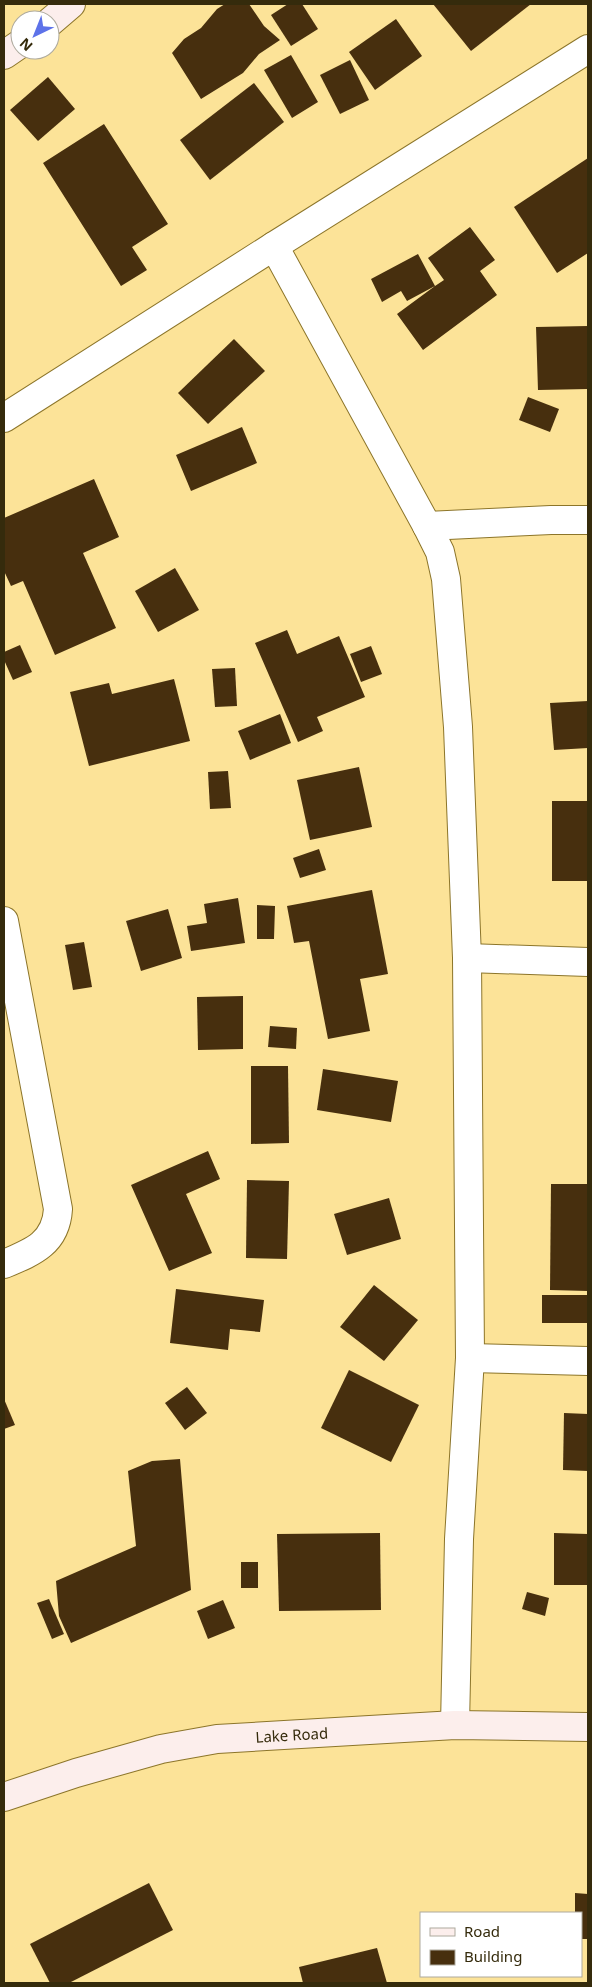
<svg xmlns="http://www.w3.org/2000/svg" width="592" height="1987" font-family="'Noto Sans',sans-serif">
	<rect width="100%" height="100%" fill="#fce398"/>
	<g fill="#472f0e">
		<polygon points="225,4 249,4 264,26 280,40 259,54 243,73 201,99 172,53 184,39 201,28 217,9"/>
		<polygon points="288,4 302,4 318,29 291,46 271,15"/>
		<polygon points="433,4 531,4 471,51"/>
		<polygon points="396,19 422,56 375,90 349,52"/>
		<polygon points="291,55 318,102 292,118 264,70"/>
		<polygon points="350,60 369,100 340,114 320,75"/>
		<polygon points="48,77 75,109 38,141 10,110"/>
		<polygon points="254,83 284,122 210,180 180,140"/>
		<polygon points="104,124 168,224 132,247 147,270 121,286 43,163"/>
		<polygon points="588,158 588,253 557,273 514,207"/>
		<polygon points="470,227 495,260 480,271 497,295 423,350 397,314 435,286 407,301 401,291 382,302 371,279 418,254 435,286 444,280 428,258"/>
		<polygon points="588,326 588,389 538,390 536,327"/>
		<polygon points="234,339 265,371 208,424 178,393"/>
		<polygon points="528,397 559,409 550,432 519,420"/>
		<polygon points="242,427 257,463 191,491 176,455"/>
		<polygon points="94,479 119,537 83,553 116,628 55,655 23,581 11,586 4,571 4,518"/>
		<polygon points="175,568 199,610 158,632 135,591"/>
		<polygon points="287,630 297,654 339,636 365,697 317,717 323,731 298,742 255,643"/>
		<polygon points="20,645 32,672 13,680 4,660 4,652"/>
		<polygon points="371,646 382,674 361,682 350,654"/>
		<polygon points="235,668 237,706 215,707 212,669"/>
		<polygon points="174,679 190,741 89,766 70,692 109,683 112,694"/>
		<polygon points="588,701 588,748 554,750 550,703"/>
		<polygon points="280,714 291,743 250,760 238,731"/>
		<polygon points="359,767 372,827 310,840 297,780"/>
		<polygon points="228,771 231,808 210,809 208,772"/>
		<rect x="552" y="801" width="36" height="80"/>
		<polygon points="319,849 326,870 300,878 293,858"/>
		<polygon points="372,890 388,974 360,979 370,1031 328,1039 309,941 294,943 287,906"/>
		<polygon points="238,898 245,943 191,951 187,926 207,923 204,904"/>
		<polygon points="257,905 275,906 274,939 257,939"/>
		<polygon points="168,909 182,958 141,971 126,921"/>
		<polygon points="84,942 92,987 73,990 65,945"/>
		<polygon points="243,996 243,1049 198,1050 197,997"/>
		<polygon points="270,1026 297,1028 296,1049 268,1047"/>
		<polygon points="251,1066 288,1066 289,1143 251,1144"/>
		<polygon points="323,1069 398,1081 391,1122 317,1110"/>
		<polygon points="208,1151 220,1179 186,1194 212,1253 169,1271 131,1185"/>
		<polygon points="247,1180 289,1181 287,1259 246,1258"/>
		<polygon points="551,1184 588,1184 588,1291 550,1290"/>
		<polygon points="389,1198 401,1239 347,1255 334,1214"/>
		<polygon points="374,1285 418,1320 384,1361 340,1327"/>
		<polygon points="176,1289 264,1300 260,1332 230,1329 228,1350 170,1343"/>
		<rect x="542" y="1295" width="46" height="28"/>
		<polygon points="349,1370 419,1405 391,1462 321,1428"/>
		<polygon points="187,1387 207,1413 185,1430 165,1403"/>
		<polygon points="4,1399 15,1425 4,1429"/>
		<polygon points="564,1413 588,1414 588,1471 563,1470"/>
		<polygon points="180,1459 191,1590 71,1643 59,1616 56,1581 136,1546 128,1471 152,1461"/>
		<polygon points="380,1533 381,1610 279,1611 277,1534"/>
		<polygon points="554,1533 588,1534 588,1585 554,1585"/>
		<rect x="241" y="1562" width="17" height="26"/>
		<polygon points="527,1592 549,1598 545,1616 522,1609"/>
		<polygon points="49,1599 64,1634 52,1639 37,1603"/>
		<polygon points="223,1600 235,1628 208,1639 197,1611"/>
		<polygon points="149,1883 173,1930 69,1983 50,1983 30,1944"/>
		<polygon points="575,1893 588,1894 588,1939 581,1939 581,1913 575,1913"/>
		<polygon points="377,1948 387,1983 303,1983 299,1967"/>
	</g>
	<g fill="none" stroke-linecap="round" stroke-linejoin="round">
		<defs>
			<g id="street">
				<polyline points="274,246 427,526 440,552 446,579 458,727 467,958 470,1358 459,1539 455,1725"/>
				<polyline points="4,418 274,246 588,49"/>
				<polyline points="427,526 551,520 588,520"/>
				<path d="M4,921L58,1209C56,1243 33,1252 4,1264"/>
				<polyline points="467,958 588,962"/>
				<polyline points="470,1358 588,1361"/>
			</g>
			<g id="secondary">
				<polyline points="50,22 71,4"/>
				<polyline points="4,55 20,44"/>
				<path id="s1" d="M4,1797L76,1773L161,1749L217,1739L455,1725L588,1727"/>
			</g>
		</defs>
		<use href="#street" stroke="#8c752a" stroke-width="30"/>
		<use href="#secondary" stroke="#8c752a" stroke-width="30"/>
		<use href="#street" stroke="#fff" stroke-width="28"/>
		<use href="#secondary" stroke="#fceeec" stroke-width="28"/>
	</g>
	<g text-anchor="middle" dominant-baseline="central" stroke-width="5" stroke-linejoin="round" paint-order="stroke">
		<g font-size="15" fill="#352b0c" stroke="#fff">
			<text stroke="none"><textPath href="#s1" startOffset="296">Lake Road</textPath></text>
		</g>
	</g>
	<rect width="592" height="1987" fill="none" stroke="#352b0c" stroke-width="10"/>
	<rect x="420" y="1912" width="162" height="65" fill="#ffffff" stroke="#aeaa9e"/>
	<rect x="430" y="1928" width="25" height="8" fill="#fceeec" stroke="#aeaa9e"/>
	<text x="464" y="1937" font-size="15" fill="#352b0c">Road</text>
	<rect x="430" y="1950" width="25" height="15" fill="#472f0e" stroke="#aeaa9e"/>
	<text x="464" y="1962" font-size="15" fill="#352b0c">Building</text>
	<g transform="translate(35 35) rotate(223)"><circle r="24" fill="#ffffff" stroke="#aeaa9e"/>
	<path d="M0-4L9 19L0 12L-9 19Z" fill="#5d72e9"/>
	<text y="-8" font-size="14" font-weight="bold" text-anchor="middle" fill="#352b0c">N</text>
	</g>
</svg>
